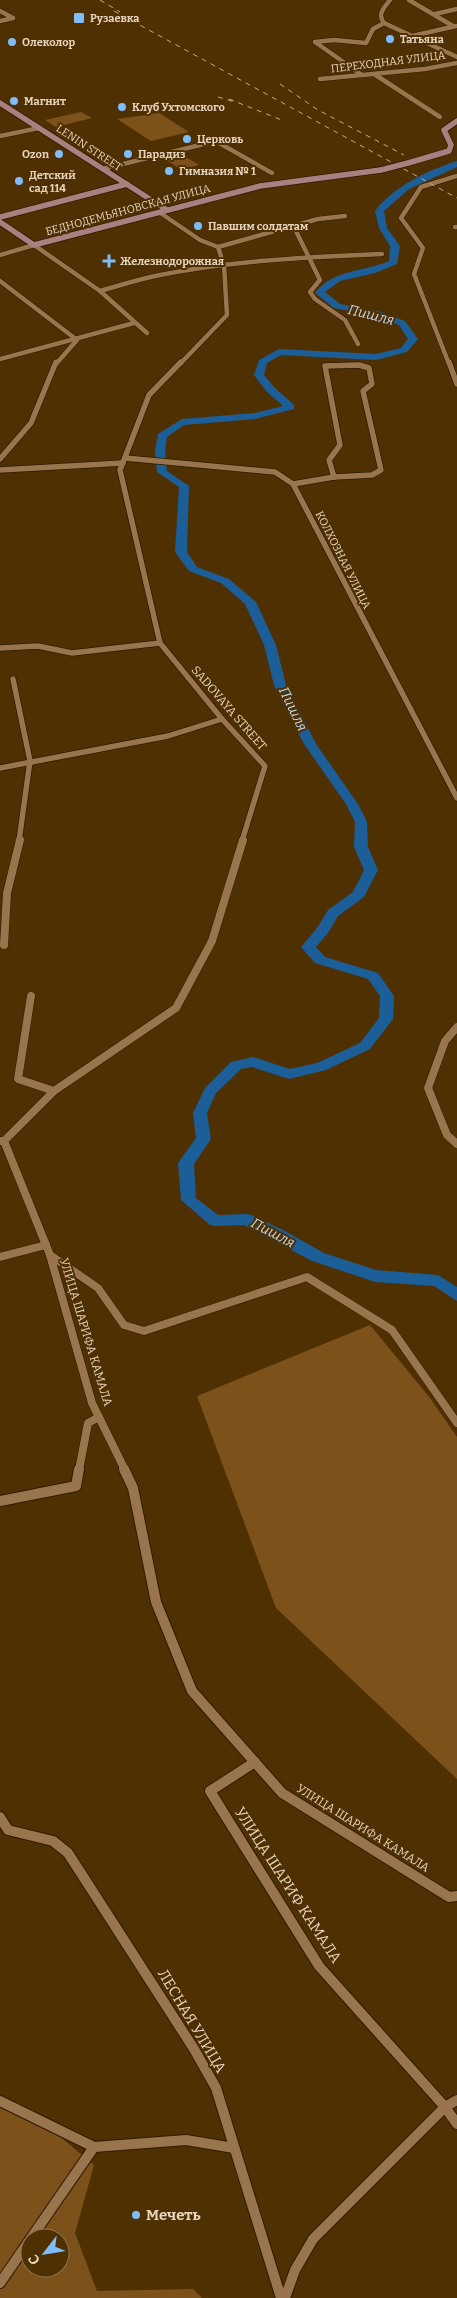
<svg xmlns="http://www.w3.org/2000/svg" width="457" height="2298" font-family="Bitter,serif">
	<rect width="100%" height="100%" fill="#4f3003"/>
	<g fill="#7d521a" fill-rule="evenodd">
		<polygon points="81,112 92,118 56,127 45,120"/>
		<polygon points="159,113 189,132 151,141 117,119"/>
		<polygon points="179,153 199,165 180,169 162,157"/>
		<polygon points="370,1325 430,1398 457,1437 457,1779 276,1608 197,1396"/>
		<path d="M0,2106L45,2124L94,2165L75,2233L97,2291L193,2289L202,2298H0ZM30,2238H60V2268H30Z"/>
	</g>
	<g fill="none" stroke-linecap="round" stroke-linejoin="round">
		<path fill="#1b5e98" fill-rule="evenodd" d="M457,161V167L409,189L384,211L387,228L400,246L397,264L375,273L340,281L325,292L340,304L381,312L405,321L418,339L407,352L376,360L281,355L267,363L264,375L275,388L294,405V409L255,419L184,425L167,437L165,451L167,471L189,486L187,552L197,567L229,579L256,602L276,645L286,685L316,744L358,804L367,822L368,847L378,870L364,897L338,916L328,933L316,947L325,957L378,973L394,996L393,1019L370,1049L326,1070L289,1079L252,1067L241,1069L216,1093L207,1113L211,1139L194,1164L196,1198L218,1215L246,1214L251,1215L283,1230L324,1253L376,1270L438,1275L457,1287V1301L434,1286L375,1282L312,1261L244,1225L215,1226L210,1225L181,1200L178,1163L196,1138L193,1113L205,1088L231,1062L253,1057L290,1069L317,1063L360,1043L379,1018L380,996L368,979L315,963L301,947L317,928L328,910L353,892L364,870L354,847L355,822L346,804L304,744L274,685L264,645L245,604L221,583L189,571L175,552L179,487L157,472L155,451L158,434L182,419L255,413L283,406L267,392L254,375L259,360L279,349L376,354L401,348L408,339L399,325L376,316L334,308L315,293C333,269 364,272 389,261L390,246L379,228L375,211C393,187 428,170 457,161Z"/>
		<defs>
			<g id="street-far3">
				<path d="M390,0C384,8 377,14 384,23L457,57"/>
				<polyline points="409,0 453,26"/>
				<polyline points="0,11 13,18"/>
				<polyline points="435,14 457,9"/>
				<polyline points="0,21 13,18"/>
				<polyline points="412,36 456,26"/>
				<polyline points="315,42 334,40 366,43 373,29 384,23"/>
				<polyline points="315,42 362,75"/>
				<polyline points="374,74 440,117"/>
				<polyline points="320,79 425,69 457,63"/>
				<polyline points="0,136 39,128"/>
				<polyline points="103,169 212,142 219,143 272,173"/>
				<polyline points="159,212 200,240 218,247 224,265 227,315 180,364"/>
				<polyline points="293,225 320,280 310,292 315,299 345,320 358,344"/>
				<polyline points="455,227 457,227"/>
				<polyline points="218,247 318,219 345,216"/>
				<polyline points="0,255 34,245 100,291 147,333"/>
				<polyline points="0,281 77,340 56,364"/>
				<path d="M100,291C118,286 136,280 155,276C229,261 306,257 382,254"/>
				<polyline points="0,359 134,323"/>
				<polyline points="449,364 414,274 423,248 401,218 421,187 457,176"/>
			</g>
			<g id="street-far2">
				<polyline points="181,362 149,395 120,470 160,643 222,719 265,766 242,841"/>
				<polyline points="449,362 457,384"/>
				<polygon points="359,365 369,368 372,384 363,391 381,470 372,475 334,477 329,460 340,445 325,366"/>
				<polyline points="125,458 275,472 293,484 457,798"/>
				<polyline points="0,459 31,423 56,362"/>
				<polyline points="0,470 123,463"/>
				<polyline points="293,484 334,477"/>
				<polyline points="0,648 38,646 72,653 160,643"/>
				<polyline points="13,679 30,761 19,841"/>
				<polyline points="0,768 168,736 222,719"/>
			</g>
			<g id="street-far1">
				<polyline points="4,945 7,893 20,840"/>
				<polyline points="31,996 18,1079 54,1091"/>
				<polyline points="457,1027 445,1041 428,1088 447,1135 457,1144"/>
				<polyline points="0,1141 4,1141 54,1091 176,1008 212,941 243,840"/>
				<polyline points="4,1141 50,1255 92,1403 125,1470"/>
				<polyline points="50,1255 98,1288 124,1325 144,1331 307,1277 392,1330 457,1423"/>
				<polyline points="0,1257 46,1245"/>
				<polyline points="79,1470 88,1423 99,1417"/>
			</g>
			<g id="street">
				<polyline points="124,1469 133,1488 156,1602 192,1691 282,1793 449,1897 457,1896"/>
				<polyline points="0,1501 76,1486 79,1469"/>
				<polyline points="255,1762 210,1791 319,1966 445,2107 457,2124"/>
				<polyline points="0,1817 8,1830 53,1841 68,1853 194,2049 216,2088 281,2298"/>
				<polyline points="0,2101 94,2147 186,2140 234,2148"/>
				<polyline points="0,2283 94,2147"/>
				<polyline points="285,2298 295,2270 313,2239 445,2107 457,2100"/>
			</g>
			<g id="secondary">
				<polyline points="0,103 167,210"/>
				<polyline points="408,163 449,151 451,145 444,130 457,121"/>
				<polyline points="0,217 127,184"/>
				<polyline points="0,222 34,245 260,186 381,170"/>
			</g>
		</defs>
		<use href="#street-far3" stroke="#301900" stroke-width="5.5"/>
		<use href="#street-far2" stroke="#301900" stroke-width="7"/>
		<use href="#street-far1" stroke="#301900" stroke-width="9"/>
		<use href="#street" stroke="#301900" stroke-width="12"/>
		<use href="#secondary" stroke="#301900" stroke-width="7"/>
		<use href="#street-far3" stroke="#99754d" stroke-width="4.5"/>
		<use href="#street-far2" stroke="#99754d" stroke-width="5.5"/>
		<use href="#street-far1" stroke="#99754d" stroke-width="8"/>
		<use href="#street" stroke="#99754d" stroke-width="10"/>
		<use href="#secondary" stroke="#a98080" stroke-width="5.5"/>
		<g stroke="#c1ab8f" stroke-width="1" stroke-dasharray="5 5" stroke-linecap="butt">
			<polyline points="100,0 120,12"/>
			<polyline points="114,11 457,198"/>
			<polyline points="280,84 318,110 404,155"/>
			<polyline points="218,97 235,102"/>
			<polyline points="229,99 284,121"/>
		</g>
		<defs>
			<polyline id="secondary-bridge" points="381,170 408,163"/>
		</defs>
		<use href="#secondary-bridge" stroke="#301900" stroke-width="7" stroke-linecap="butt"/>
		<use href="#secondary-bridge" stroke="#a98080" stroke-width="5.5"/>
	</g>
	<g fill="#7fbdfa" stroke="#4f3003" stroke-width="2">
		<rect x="73" y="12" width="12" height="12" rx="2.5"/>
		<circle cx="390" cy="39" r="5"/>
		<circle cx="12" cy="42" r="5"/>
		<circle cx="14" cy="101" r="5"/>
		<circle cx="122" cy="107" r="5"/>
		<circle cx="187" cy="139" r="5"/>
		<circle cx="59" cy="154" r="5"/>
		<circle cx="128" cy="154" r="5"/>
		<circle cx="169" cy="171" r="5"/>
		<circle cx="19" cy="181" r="5"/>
		<circle cx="198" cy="226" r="5"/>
		<path d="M106.5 253.5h5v5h5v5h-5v5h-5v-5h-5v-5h5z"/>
		<circle cx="136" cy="2215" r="5"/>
	</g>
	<g text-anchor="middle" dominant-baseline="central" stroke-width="4" stroke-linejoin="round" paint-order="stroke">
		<g font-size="11" font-weight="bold" fill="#e7d4bf" stroke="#4f3003" text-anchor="start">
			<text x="90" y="18">Рузаевка</text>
			<text x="400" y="39">Татьяна</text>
			<text x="22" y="42">Олеколор</text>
			<text x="24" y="101">Магнит</text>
			<text x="132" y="107">Клуб Ухтомского</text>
			<text x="197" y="139">Церковь</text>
			<text x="49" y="154" text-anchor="end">Ozon</text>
			<text x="138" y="154">Парадиз</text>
			<text x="179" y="171">Гимназия № 1</text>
			<text x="29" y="175">Детский<tspan x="29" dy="13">сад 114</tspan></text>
			<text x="208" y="226">Павшим солдатам</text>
			<text x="120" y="261">Железнодорожная</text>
		</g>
		<g font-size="11" fill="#e7d4bf" stroke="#4f3003">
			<text transform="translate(388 62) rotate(-7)">ПЕРЕХОДНАЯ УЛИЦА</text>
			<text transform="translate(89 148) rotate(33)">LENIN STREET</text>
			<text transform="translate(128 210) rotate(-15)">БЕДНОДЕМЬЯНОВСКАЯ УЛИЦА</text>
			<text transform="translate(343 560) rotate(63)">КОЛХОЗНАЯ УЛИЦА</text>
		</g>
		<g font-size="12" fill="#e7d4bf" stroke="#4f3003">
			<text transform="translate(229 708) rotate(49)">SADOVAYA STREET</text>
			<text transform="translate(86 1332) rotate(73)">УЛИЦА ШАРИФА КАМАЛА</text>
			<text transform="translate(363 1828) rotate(32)">УЛИЦА ШАРИФА КАМАЛА</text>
		</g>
		<g font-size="14" font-style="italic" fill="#c3d7ea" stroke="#4f3003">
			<text transform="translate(371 315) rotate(14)">Пишля</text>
			<text transform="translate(293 709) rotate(64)">Пишля</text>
			<text transform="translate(273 1233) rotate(28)">Пишля</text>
		</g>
		<g font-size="15" fill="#e7d4bf" stroke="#4f3003">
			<text transform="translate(288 1885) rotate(57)">УЛИЦА ШАРИФ КАМАЛА</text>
			<text transform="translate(192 2021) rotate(59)">ЛЕСНАЯ УЛИЦА</text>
		</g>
		<g font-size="15" font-weight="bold" fill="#e7d4bf" stroke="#4f3003" text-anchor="start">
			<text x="146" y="2215">Мечеть</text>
		</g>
	</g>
	<g transform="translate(45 2253) rotate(239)"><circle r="24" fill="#4f3003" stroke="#8c724e"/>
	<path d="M0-4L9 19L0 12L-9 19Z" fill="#7fbdfa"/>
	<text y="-8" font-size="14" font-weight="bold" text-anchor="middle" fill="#e7d4bf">С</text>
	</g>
</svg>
